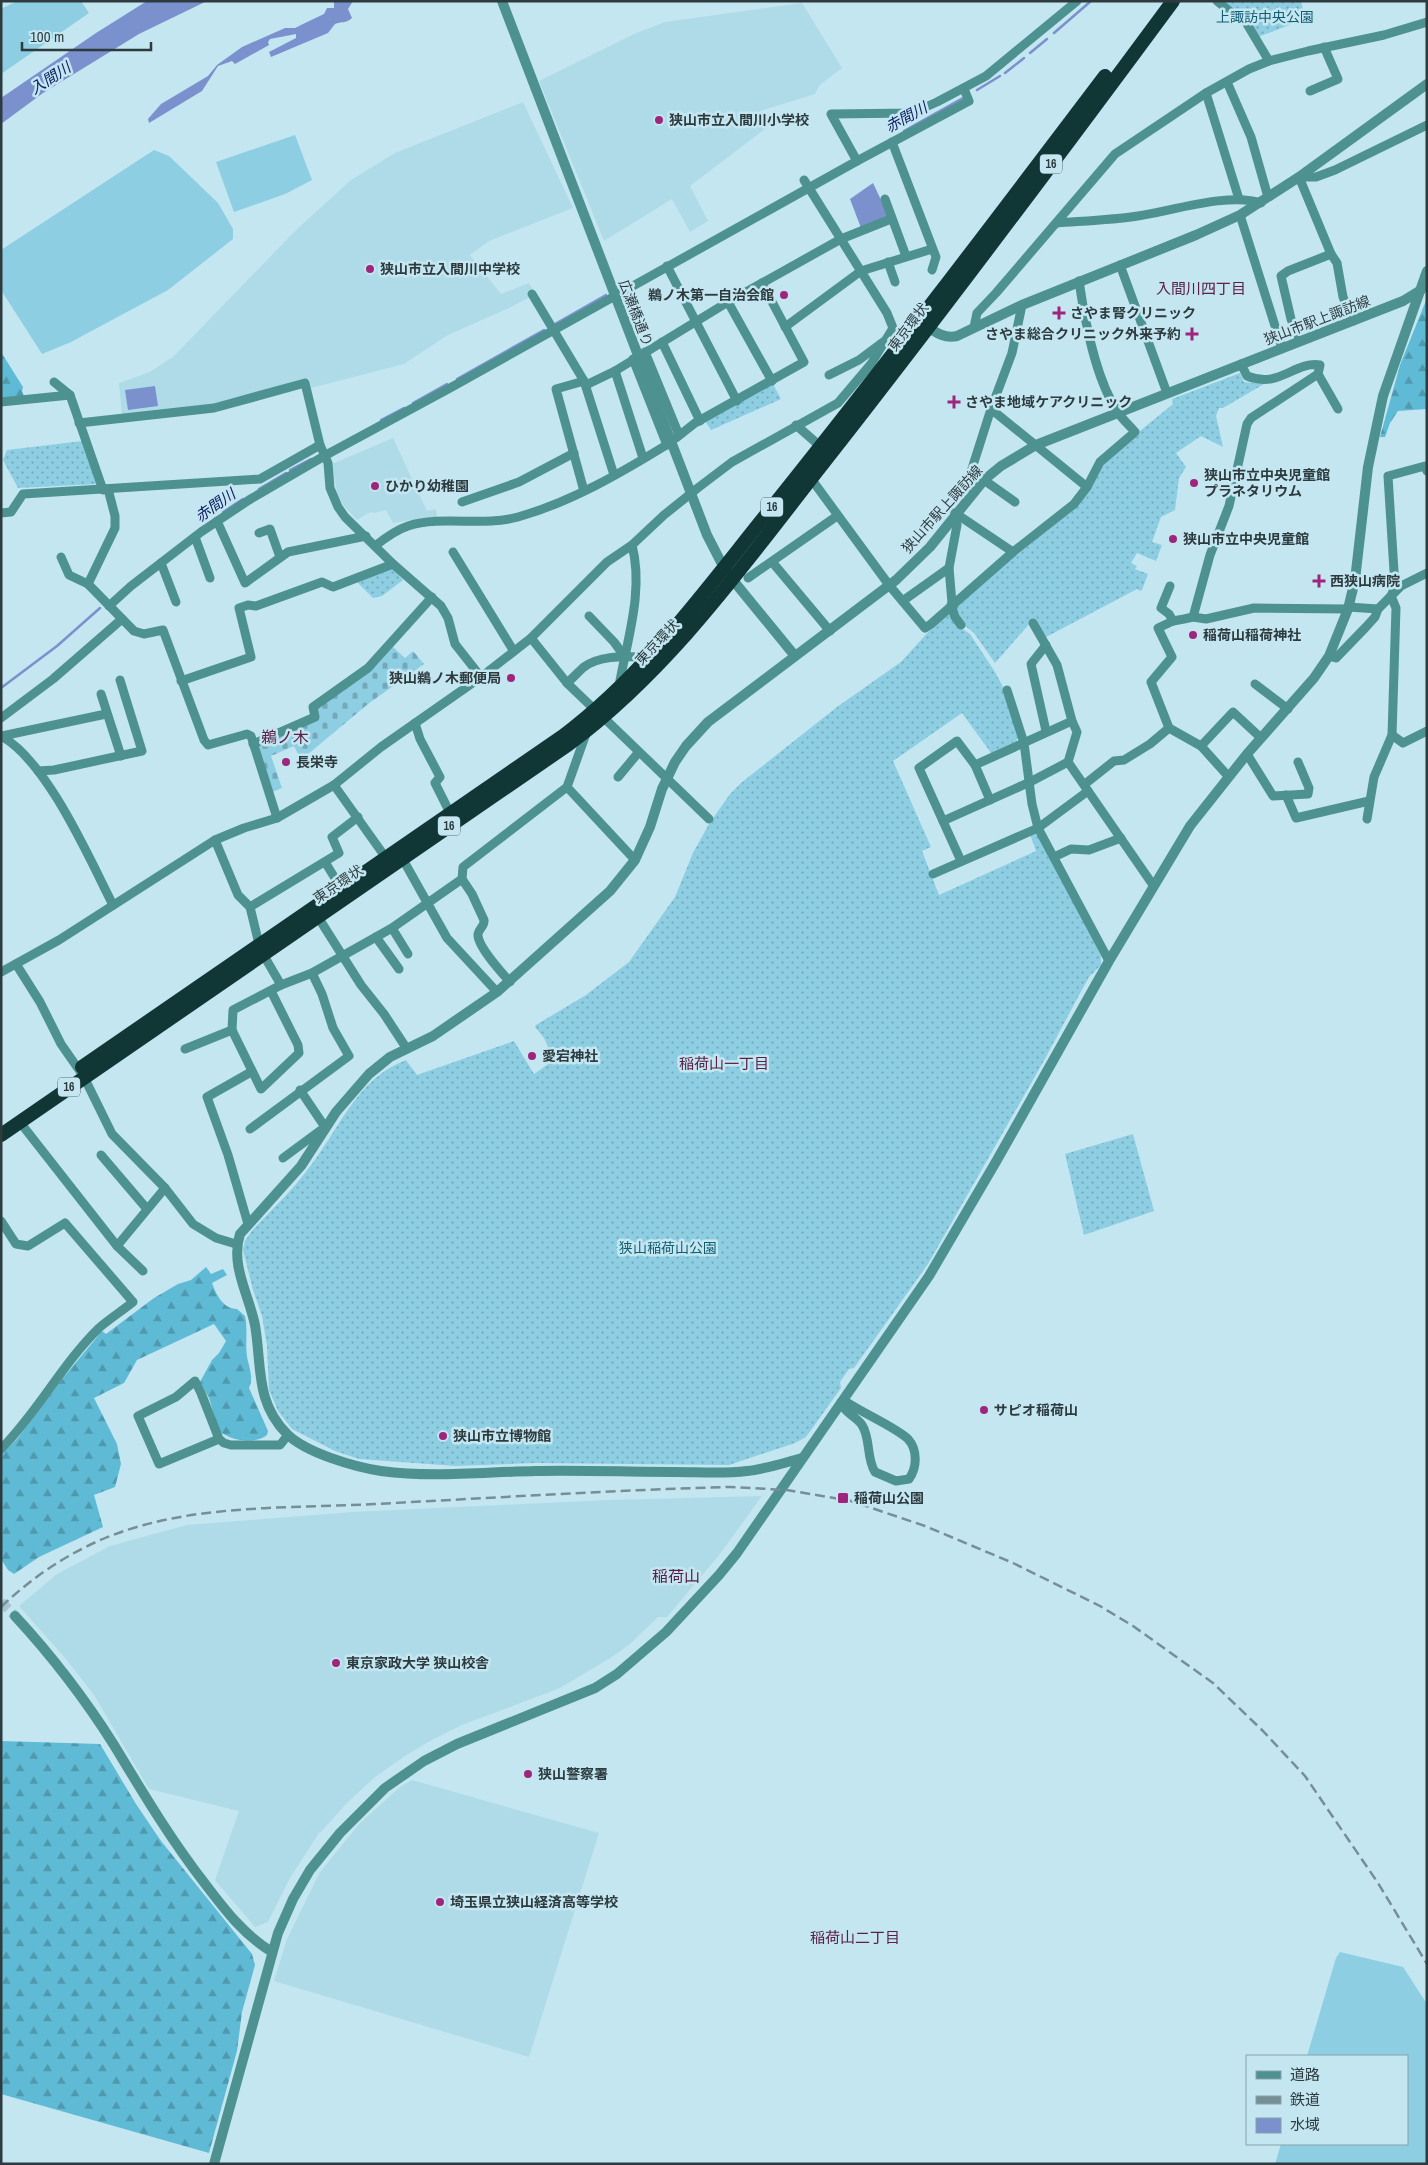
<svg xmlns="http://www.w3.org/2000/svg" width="1428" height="2165" font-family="'Archivo Narrow','Noto Sans JP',sans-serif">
	<defs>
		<pattern id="grass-dots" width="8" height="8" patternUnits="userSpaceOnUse" patternTransform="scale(1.25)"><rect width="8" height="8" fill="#8dcee2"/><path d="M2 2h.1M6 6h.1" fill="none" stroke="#74a8b9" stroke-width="1.8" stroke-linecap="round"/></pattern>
		<pattern id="forest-firs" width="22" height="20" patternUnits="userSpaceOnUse" patternTransform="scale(1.25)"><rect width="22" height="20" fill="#5fbbd5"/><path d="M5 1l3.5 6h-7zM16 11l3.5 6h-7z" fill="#4f99ae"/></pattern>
		<pattern id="cemetery-stones" width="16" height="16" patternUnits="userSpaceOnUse" patternTransform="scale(1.25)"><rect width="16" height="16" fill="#8dcee2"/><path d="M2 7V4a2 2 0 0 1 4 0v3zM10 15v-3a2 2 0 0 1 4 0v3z" fill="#74a8b9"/></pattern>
	</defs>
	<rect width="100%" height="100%" fill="#c4e6f1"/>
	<g fill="#afdbe9">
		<polygon points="802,3 842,68 820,85 815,94 760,111 765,129 690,186 708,221 690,232 672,199 604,241 539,81 634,34 665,22"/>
		<polygon points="523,102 573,208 489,241 470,255 501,294 529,283 536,294 509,308 448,335 404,364 311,388 309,379 214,404 122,415 119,383 150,372 174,356 296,230 351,180 395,153"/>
		<polygon points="393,438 427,511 436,509 437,518 423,518 393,523 386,510 375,513 370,512 357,520 343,505 337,493 332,464"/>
		<polygon points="762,1496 720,1554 667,1617 658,1617 630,1644 612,1657 560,1688 462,1725 432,1740 408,1754 375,1777 347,1803 320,1833 313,1831 319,1833 290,1878 268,1922 255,1927 215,1880 239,1811 149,1789 94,1695 66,1659 19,1606 57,1574 110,1546 187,1525 352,1512 608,1500"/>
		<polygon points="412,1780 599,1833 529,2057 274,1981 287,1939 320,1872 360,1823 400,1787"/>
	</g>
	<g fill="url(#grass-dots)">
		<polygon points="1221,1 1301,1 1305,19 1258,37"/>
		<polygon points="1240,373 1244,382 1264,384 1223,408 1219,408 1216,416 1223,447 1201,436 1176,453 1186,467 1179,478 1175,510 1161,517 1152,542 1162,545 1156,561 1137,553 1131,563 1137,566 1135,569 1148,574 1142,590 1140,591 1137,589 1046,637 1031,622 995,663 974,633 964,625 953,605 1073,510 1103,461 1173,404 1172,399"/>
		<polygon points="773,384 781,399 711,430 705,421"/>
		<polygon points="83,441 97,484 18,488 3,460 7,450"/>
		<polygon points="392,568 403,580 382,596 373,598 357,582"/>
		<path d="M950,608L961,628L970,634L995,672L1002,685L1019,736L1016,741L991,753L962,713L893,761L931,847L922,851L939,895L1036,851L1030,834L1033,833L1039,836L1101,956V965L1089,977L1078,997L1046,1057L928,1264L854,1368L849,1369L840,1382L841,1388L806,1437L795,1443L729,1465L535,1463L456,1466L359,1459L335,1451L292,1429L278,1411L269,1390L267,1346L262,1316L253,1290L243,1250L245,1241L251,1232C269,1212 289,1194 305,1173C338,1133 355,1079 406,1060L417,1075L514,1041L534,1074L554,1060L544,1038L535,1027L536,1025L586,995L629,962L675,897L693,853L709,824L730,794L741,783L837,707L901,662Z"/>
		<polygon points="1133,1134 1154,1211 1084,1235 1065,1154"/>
	</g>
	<g fill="url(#forest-firs)">
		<polygon points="1427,298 1427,409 1398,411 1390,423 1385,437 1380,437 1400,365"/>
		<polygon points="1,352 23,387 22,391 24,396 1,399"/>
		<path d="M206,1267L211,1274L223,1269L227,1275L212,1283C216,1294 223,1309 237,1309L245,1316C248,1330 245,1343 247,1357C249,1367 254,1378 249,1388L268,1431L267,1435C254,1445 232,1441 219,1431L209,1398L200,1382L212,1360L219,1353L226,1341L214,1324L137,1360L124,1383L94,1398L117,1444L121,1464L115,1487L94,1495L103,1527L39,1557L14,1574L8,1570L1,1559V1455L17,1439L63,1378L102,1331L106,1334L154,1298L178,1284L191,1280Z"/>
		<polygon points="1,1741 100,1744 136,1804 161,1841 252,1954 255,1965 242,2012 237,2051 209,2153 1,2094"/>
	</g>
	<polygon fill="url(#cemetery-stones)" points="393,647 405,658 413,651 424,664 368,704 301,760 294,746 271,756 282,788 272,792 257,746 318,719 316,709 377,665"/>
	<g fill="#8dcee2">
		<polygon points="17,1 81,1 89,13 1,74 1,9"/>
		<polygon points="295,135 312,180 285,194 234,212 216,162"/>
		<polygon points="154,150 169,156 218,203 233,229 233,239 168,290 71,342 42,354 1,290 1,250"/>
		<polygon points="1340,1952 1403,1967 1427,2004 1427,2164 1275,2164 1281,2144 1407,2144 1407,2056 1307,2056 1336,1958"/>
	</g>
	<g fill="#7a91ce">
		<polygon points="147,1 207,1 139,34 43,93 1,124 1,98 96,33"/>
		<path d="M334,1H353L348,9L352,18C346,24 341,21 335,24L328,33L271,57L269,52L296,38V34L270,39L268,42L269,45L235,64L232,61L218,66L202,91L149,123L148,119L161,104L208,76L217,65L242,47L285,28H295L305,23L324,14L327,8H334Z"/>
		<polygon points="873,183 889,217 861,228 850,199"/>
		<polygon points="155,386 158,406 128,410 125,390"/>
	</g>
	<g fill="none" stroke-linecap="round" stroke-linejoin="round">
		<g stroke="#7a91ce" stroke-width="2.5">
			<polyline points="1054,33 1091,1"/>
			<polyline points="1030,53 1047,39"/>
			<polyline points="1005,73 1024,58"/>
			<polyline points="977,90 1000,76"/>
			<polyline points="904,131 963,98"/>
			<polyline points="555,324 606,295"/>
			<polyline points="457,379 544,330"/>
			<polyline points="413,403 447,384"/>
			<polyline points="381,420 404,408"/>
			<polyline points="290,470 311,459"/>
			<polyline points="259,489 286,473"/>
			<polyline points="223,512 243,499"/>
			<polyline points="1,688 57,646 100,608"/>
		</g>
		<polyline stroke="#a6c4cd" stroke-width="10" stroke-dasharray="10 5" stroke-linecap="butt" points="1,1602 15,1616"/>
		<g stroke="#4d9291" stroke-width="9">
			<polyline points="1217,1 1233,14 1244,19 1269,61"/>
			<polyline points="1227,82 1251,137 1268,197"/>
			<polyline points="1310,91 1338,79 1324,47"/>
			<polyline points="1206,93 1239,199"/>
			<polyline points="892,142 936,257 932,270"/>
			<polyline points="857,161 831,114 912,113 937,102 986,76 1077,1"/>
			<polyline points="885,199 906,256"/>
			<polyline points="1240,215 1282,348"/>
			<path d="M1057,223C1084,221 1112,220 1138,216C1171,211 1230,192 1261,203"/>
			<polyline points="1331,254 1337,263 1343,297 1353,321"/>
			<polyline points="888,262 895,282"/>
			<polyline points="1120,265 1167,393"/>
			<polyline points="667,266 737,401"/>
			<polyline points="532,294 584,381 614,475"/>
			<polyline points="728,302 772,381"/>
			<polyline points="785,327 861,271 932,249"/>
			<polyline points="974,327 977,313 996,293 1115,154 1206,93 1249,69 1269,61 1308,51 1384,35 1427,22"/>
			<polyline points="1300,341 1291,319 1281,276 1288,271 1331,254 1299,177 1316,177 1335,170 1427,125"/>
			<polyline points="662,342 700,421"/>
			<polyline points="645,352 679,435"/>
			<polyline points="633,359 667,445"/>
			<polyline points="615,371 643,458"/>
			<polyline points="1318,374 1338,409"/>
			<polyline points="829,375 859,360 883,342"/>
			<polyline points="584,381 556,389 584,491"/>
			<polyline points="54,382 70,395 103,490"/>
			<polyline points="586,385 615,371 728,302 841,239 891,219"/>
			<polyline points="1,402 70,395"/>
			<polyline points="991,409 1087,487"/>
			<polyline points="79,423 214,408 305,383 320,445 328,463 330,488 338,507 345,517 393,564 441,606 448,618 455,644 481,677"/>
			<polyline points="796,425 821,447"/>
			<polyline points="676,438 695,423 804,362 762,283"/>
			<path d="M810,480L815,484L889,585L925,628L931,624L1013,552L1074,504L1087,487L1100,462L1135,432C1129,425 1122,419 1117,411C1095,377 1085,322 1079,281"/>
			<polyline points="984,480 1015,502"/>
			<polyline points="975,489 968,481 991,409 1012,353 1022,305"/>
			<polyline points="462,502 519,482 574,453"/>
			<polyline points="1,513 11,512 23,494 260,479 320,445"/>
			<polyline points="955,513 1013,552"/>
			<polyline points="217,521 245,583 288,552 366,536"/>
			<polyline points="259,533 270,529 280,557"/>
			<polyline points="195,537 210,578"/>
			<path d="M375,546C385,538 396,530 408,526C443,515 482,527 518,517C571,502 621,473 668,444"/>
			<polyline points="453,552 513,650"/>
			<polyline points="61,557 69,575 88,584 134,631 144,634 163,630 204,740 208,745 247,734 251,736 277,818"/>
			<polyline points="161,563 176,602"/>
			<polyline points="773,563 830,631"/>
			<polyline points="748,578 837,516"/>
			<polyline points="88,584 115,528 115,516 108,489"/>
			<polyline points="1170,586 1161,608 1169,614 1173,621"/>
			<polyline points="904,600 949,568"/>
			<polyline points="952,603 949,568 957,525 955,513"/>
			<polyline points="951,605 955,617 961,625"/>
			<polyline points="109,606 131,586 201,532 249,500 326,455 450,388 857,161 969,101 964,89"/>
			<polyline points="1348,607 1378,609"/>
			<polyline points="589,616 614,642 625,657"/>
			<path d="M1193,617L1210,555L1229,506L1247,424L1251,418L1318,374L1320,365C1294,361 1280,389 1247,376L1241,364"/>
			<polyline points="531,638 567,683 596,711"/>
			<polyline points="1046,645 1031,664 1046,731"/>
			<polyline points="1329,656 1336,658 1365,628 1375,617 1378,609 1401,586 1427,573"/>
			<polyline points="181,681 251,657 239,608 248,605 256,606 322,582 333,587 393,564"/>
			<path d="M567,683C573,678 578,672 584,667C602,654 628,657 649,657"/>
			<polyline points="1255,684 1288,709"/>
			<path d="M619,686C627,640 644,591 632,545"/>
			<polyline points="1007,690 1024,743 1032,804 1038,828 1109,961"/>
			<polyline points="101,694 121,756"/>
			<polyline points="603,717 709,819"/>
			<polyline points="1,718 53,679 122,619"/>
			<polyline points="415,723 420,739 440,777 435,783 450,813"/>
			<polyline points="1169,728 1201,746 1228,776"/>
			<polyline points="1392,735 1403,743 1427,731"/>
			<path d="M1,736C47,761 89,858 113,905"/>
			<polyline points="2,736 106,714"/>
			<polyline points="253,744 315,717 313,707 368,668 432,597"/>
			<polyline points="1201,746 1233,712 1261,738"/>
			<polyline points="1247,754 1273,796 1308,794 1309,788 1298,762"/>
			<polyline points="1068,762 1153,885"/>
			<polyline points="975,765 1072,721"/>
			<polyline points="38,771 54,770 142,751 120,680"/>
			<polyline points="618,777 638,753"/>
			<polyline points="1085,784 1114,761 1124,760 1150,744 1169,728 1151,682 1172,657 1158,628 1173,621 1184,619 1193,617 1206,619 1254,608 1348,609"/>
			<polyline points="334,785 386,858"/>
			<polyline points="567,787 635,860"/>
			<polyline points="1286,795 1296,818 1369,801"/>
			<polyline points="1367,819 1374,777 1392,735 1396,608 1391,596 1395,587 1388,476 1425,466 1427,471"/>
			<polyline points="943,821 1030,782 1068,762 1077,732 1072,721 1057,665 1033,623"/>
			<polyline points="215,840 238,895 250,907 259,944"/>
			<polyline points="401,856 447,938 497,992"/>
			<polyline points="1054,857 1071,849 1089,850 1121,838"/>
			<polyline points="961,861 919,768 957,741 975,765 990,800"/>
			<polyline points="325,862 341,888"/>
			<polyline points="933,874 1038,828 1088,791"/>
			<path d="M462,879L472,894L484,920C485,926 479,928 478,934C477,946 502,973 510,982"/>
			<polyline points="250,907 339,853 332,837 358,817"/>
			<polyline points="318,917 361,985 384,1014 407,1049"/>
			<polyline points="392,928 408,954"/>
			<polyline points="376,937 399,969"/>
			<polyline points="263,954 281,985"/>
			<polyline points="16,964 40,1002 61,1044 84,1077 112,1134 165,1188 193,1224 216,1238 236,1244"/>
			<polyline points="1,972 59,940 215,840 244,828 277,818 334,785 381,747 481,677 531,638 607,562 632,545 664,515 699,487 732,462 838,403 871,364 893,328 887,313 804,180"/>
			<polyline points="232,1030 261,1089 299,1053 298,1045 271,991"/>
			<polyline points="185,1049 232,1030 233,1010 281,985 312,973 392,928 462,879 463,867 567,787 587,731"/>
			<polyline points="19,1121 117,1246 165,1188"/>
			<polyline points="250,1129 349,1056 333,1028 322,994 312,973"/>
			<polyline points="101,1155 147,1209"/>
			<polyline points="283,1158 325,1127 300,1090"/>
			<path d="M1,1221L16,1244L28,1246L65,1223L133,1302C122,1311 109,1319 99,1328C62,1364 38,1412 1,1449"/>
			<polyline points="248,1224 228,1155 207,1097 251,1072"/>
			<polyline points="117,1246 143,1271"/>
			<path d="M841,1402L848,1403C863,1413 897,1428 908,1439C918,1450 917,1468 909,1479L896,1481L875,1472C866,1458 871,1439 862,1425C856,1416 844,1413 841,1402Z"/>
			<polyline points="219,1439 201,1393 195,1381 176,1397 138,1416 159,1464 219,1439 224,1443 231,1445 280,1445 288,1435"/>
		</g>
		<g stroke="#4d9291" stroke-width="10">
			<polyline points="502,1 707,535 724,568 732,579 795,656"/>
			<path d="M923,324C934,331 943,339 957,336L1022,305L1196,235L1240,215L1299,177L1427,84"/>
			<path d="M802,1458C783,1463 766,1469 747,1471C723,1474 699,1472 675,1472C629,1472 582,1470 536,1471C484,1472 433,1478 381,1471C355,1467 306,1453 287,1434C255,1402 262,1366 255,1325C249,1295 230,1265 240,1234L301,1166L336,1112L369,1074L390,1057L433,1036L497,992L610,891L635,860L650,827L662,789L675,762L686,746L708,722L896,580L930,547L984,480L1001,466L1036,445L1403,301L1421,290"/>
			<path d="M15,1616C52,1656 85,1699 114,1745C143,1793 171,1840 206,1885C225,1910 244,1935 272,1952"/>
			<polyline points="214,2164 278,1933 293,1899 310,1870 340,1833 385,1788 424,1761 457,1744 595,1688 617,1674 666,1632 719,1575 737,1553 929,1276 997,1160 1109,961 1190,826 1247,754 1314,678 1329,656 1348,609 1355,580 1368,467 1383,396 1427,271"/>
		</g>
		<g stroke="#103636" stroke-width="14">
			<path d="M82,1067L563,736C647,673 708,586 774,505C887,364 996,220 1105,76"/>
			<path d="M1,1135L569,744C670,669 744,564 821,466C941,313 1057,158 1173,1"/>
		</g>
		<path stroke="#768e95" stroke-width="2.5" stroke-dasharray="10 5" stroke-linecap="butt" d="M1,1607C42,1568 90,1539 144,1525C216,1505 300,1508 374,1504C493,1498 612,1490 730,1487L787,1490L851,1501L925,1526L1013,1563L1100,1606L1133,1626L1213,1683L1263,1731L1305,1776L1378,1883L1427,1964"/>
	</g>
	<g fill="#9f257c" stroke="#c4e6f1" stroke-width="2">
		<circle cx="659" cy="120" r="5"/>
		<circle cx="370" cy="269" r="5"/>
		<circle cx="784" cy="295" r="5"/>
		<path d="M1056.5 305.5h5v5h5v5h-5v5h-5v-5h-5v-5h5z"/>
		<path d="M1189.5 326.5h5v5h5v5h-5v5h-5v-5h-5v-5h5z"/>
		<path d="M951.5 394.5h5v5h5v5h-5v5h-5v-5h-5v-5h5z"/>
		<circle cx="1194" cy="483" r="5"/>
		<circle cx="375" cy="486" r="5"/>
		<circle cx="1173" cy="539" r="5"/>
		<path d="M1316.5 573.5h5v5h5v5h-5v5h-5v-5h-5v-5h5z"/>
		<circle cx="1193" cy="635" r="5"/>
		<circle cx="511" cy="678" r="5"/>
		<circle cx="286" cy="762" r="5"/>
		<circle cx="532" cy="1056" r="5"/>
		<circle cx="984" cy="1410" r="5"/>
		<circle cx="443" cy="1436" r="5"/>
		<rect x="837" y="1492" width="12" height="12" rx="2.5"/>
		<circle cx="336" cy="1663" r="5"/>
		<circle cx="528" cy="1774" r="5"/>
		<circle cx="440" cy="1902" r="5"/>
	</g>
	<g text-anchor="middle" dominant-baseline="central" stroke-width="5" stroke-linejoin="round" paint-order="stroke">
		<g fill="#c4e6f1" stroke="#5a6e74" stroke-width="1">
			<rect x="1040" y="154.5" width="22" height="19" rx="4"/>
			<rect x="761" y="497.5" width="22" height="19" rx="4"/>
			<rect x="438" y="816.5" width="22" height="19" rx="4"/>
			<rect x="58" y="1077.5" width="22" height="19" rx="4"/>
		</g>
		<g font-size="12" font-weight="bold" fill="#2d3b3f">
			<text x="1051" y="164">16</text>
			<text x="772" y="507">16</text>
			<text x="449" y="826">16</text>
			<text x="69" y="1087">16</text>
		</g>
		<g font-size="14" fill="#105d70" stroke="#c4e6f1">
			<text x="1265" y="17">上諏訪中央公園</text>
			<text x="668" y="1248">狭山稲荷山公園</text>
		</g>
		<g font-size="14" font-weight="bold" fill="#2d3b3f" stroke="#c4e6f1" text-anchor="start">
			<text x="669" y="120">狭山市立入間川小学校</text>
			<text x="380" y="269">狭山市立入間川中学校</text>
			<text x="774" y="295" text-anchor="end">鵜ノ木第一自治会館</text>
			<text x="1070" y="313">さやま腎クリニック</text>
			<text x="1181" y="334" text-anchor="end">さやま総合クリニック外来予約</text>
			<text x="965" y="402">さやま地域ケアクリニック</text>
			<text x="1204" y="475">狭山市立中央児童館<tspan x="1204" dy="16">プラネタリウム</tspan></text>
			<text x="385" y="486">ひかり幼稚園</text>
			<text x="1183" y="539">狭山市立中央児童館</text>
			<text x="1330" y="581">西狭山病院</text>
			<text x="1203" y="635">稲荷山稲荷神社</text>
			<text x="501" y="678" text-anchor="end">狭山鵜ノ木郵便局</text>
			<text x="296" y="762">長栄寺</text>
			<text x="542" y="1056">愛宕神社</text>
			<text x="994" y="1410">サピオ稲荷山</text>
			<text x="453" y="1436">狭山市立博物館</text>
			<text x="854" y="1498">稲荷山公園</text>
			<text x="346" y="1663">東京家政大学 狭山校舎</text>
			<text x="538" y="1774">狭山警察署</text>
			<text x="450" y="1902">埼玉県立狭山経済高等学校</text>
		</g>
		<g font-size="14" fill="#2d3b3f" stroke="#c4e6f1">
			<text transform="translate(636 313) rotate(69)">広瀬橋通り</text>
			<text transform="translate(1317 320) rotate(-21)">狭山市駅上諏訪線</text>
			<text transform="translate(908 327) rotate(-53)">東京環状</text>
			<text transform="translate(942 509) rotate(-48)">狭山市駅上諏訪線</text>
			<text transform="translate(657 642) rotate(-47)">東京環状</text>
			<text transform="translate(338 884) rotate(-34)">東京環状</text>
		</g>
		<g font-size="15" font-style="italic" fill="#122168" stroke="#c4e6f1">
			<text transform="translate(50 78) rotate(-33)">入間川</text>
			<text transform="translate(906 117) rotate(-29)">赤間川</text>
			<text transform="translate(215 505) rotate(-35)">赤間川</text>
		</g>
		<g font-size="15" fill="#5a2048" stroke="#c4e6f1">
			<text x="1201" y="288">入間川四丁目</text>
			<text x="724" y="1063">稲荷山一丁目</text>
			<text x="855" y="1937">稲荷山二丁目</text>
		</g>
		<g font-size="16" fill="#5a2048" stroke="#c4e6f1">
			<text x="285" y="737">鵜ノ木</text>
			<text x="676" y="1576">稲荷山</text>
		</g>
	</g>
	<rect width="1428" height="2165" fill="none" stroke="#2d3b3f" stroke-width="5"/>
	<rect x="1246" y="2055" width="162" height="90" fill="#c4e6f1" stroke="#88a2aa"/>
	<rect x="1256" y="2071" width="25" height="8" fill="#4d9291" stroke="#88a2aa"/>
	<text x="1290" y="2080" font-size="15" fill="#2d3b3f">道路</text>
	<rect x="1256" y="2096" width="25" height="8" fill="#768e95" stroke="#88a2aa"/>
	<text x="1290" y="2105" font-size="15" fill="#2d3b3f">鉄道</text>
	<rect x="1256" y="2118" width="25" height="15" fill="#7a91ce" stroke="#88a2aa"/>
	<text x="1290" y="2130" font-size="15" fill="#2d3b3f">水域</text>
	<path d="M22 42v8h129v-8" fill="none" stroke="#2d3b3f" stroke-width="2.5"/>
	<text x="30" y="42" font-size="15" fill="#2d3b3f" stroke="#c4e6f1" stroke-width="4" paint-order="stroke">100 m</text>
</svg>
